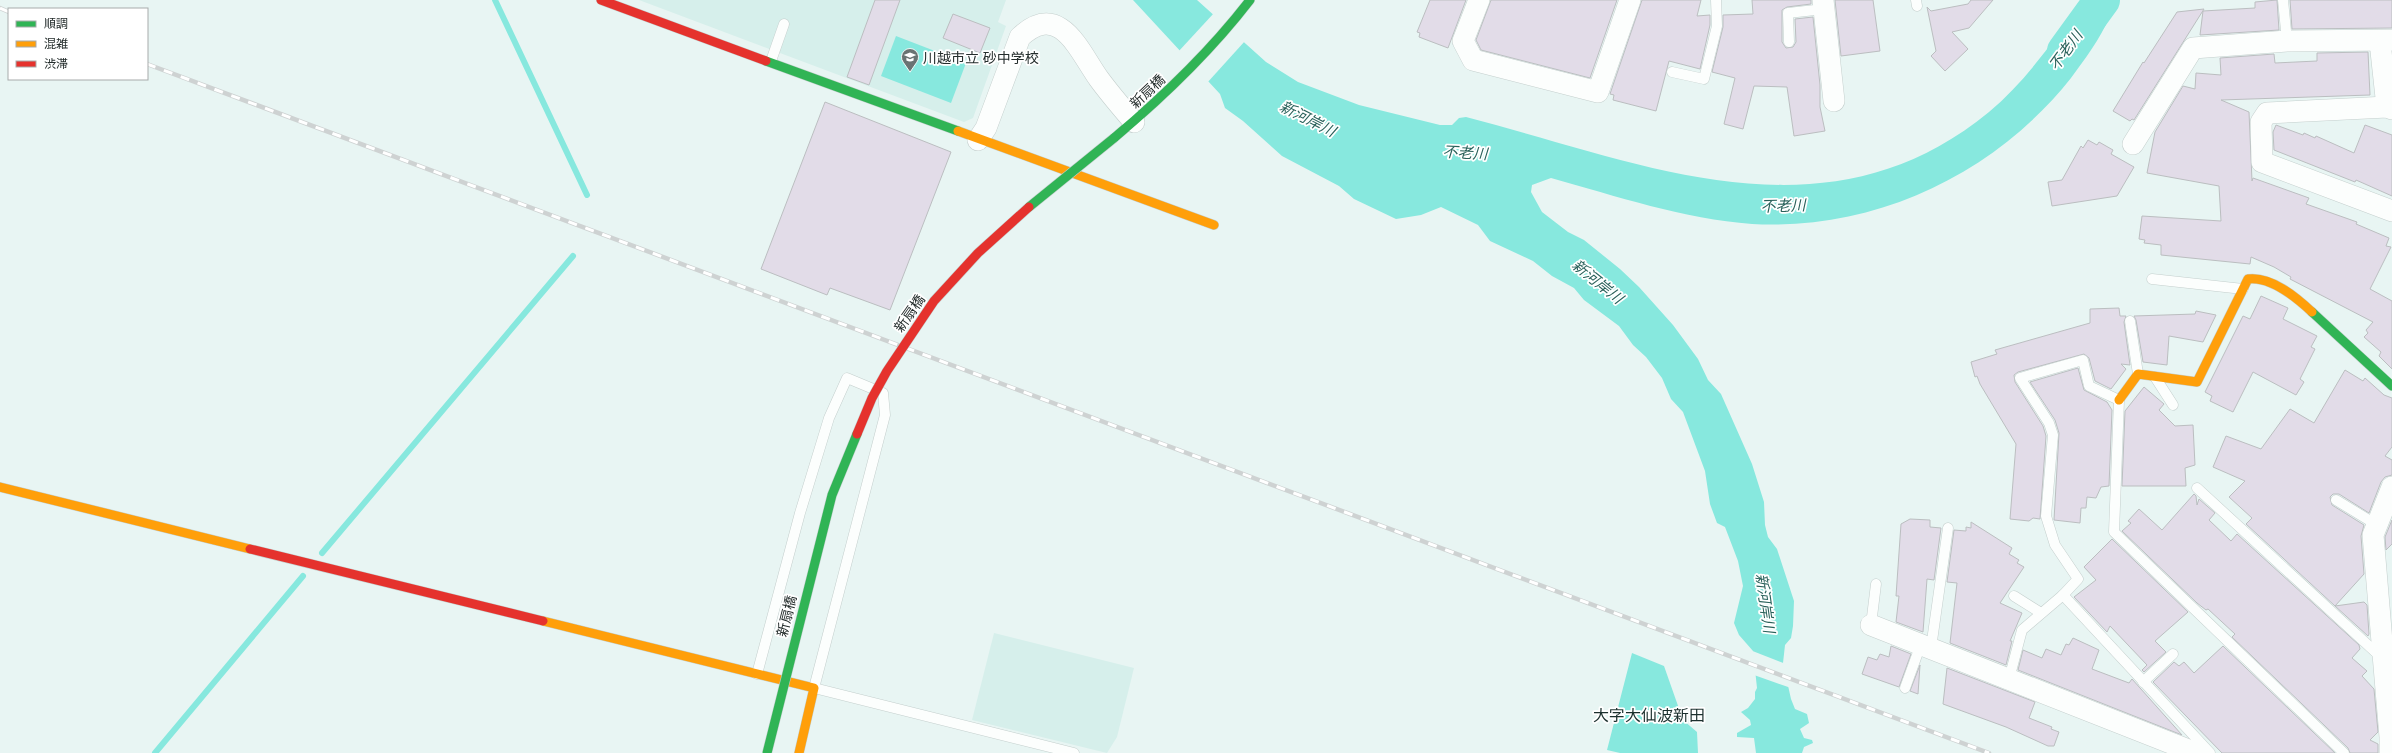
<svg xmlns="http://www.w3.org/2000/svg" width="2392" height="753" font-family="'Noto Sans','Noto Sans JP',sans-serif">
	<rect width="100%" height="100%" fill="#e8f5f3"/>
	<g fill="#d6efeb">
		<polygon points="639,0 1006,0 998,22 1006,26 973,118 964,122"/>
		<polygon points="994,633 1134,668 1117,737 1107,753 972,720"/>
	</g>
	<g fill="#87e8de">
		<path d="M1133,0H1197L1266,62L1298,82L1359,105L1440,125H1452L1459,118L1466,117C1643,163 1826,246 1989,112C2026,81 2055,39 2083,0H2093L2091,7L2096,11L2098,16L2088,31L2095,30L2109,18C2100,39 2085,59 2071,78C1995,174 1875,231 1752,224C1684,219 1616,196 1551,178L1532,185L1531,192L1542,212L1568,232L1584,240L1620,269L1639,287L1673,325L1698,359L1708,380L1721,394L1752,464L1764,502L1765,525L1768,537L1777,549L1794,601L1793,626L1791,638L1785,645L1783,663L1791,699L1795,709L1807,714L1809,723L1800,729L1804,738L1812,740L1813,743L1804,747L1802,753H1756L1754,738L1737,737V733L1751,725L1750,720L1741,712L1748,708L1755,699V692L1757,688L1753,651L1739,635L1734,623L1743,586L1738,561L1725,527L1717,523L1710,504L1705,471L1683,412L1671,399L1662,378L1646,357L1633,345L1619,326L1584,300L1574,288L1552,276L1533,261L1490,241L1478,225L1441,207L1421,215L1396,219L1354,199L1339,186L1282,156L1243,121L1225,108L1220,94Z"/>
		<polygon points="896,36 966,63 951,103 881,76"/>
		<polygon points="1632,653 1664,666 1683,720 1697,732 1698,753 1620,753 1607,750"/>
	</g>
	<g fill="#e8f5f3">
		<polygon points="1214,13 1245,41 1207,83 1178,52"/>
		<polygon points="1750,650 1786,664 1791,688 1754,675"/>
	</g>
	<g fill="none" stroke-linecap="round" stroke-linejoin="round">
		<g stroke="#87e8de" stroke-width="6">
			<polyline points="495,0 587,195"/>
			<polyline points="322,553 573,256"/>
			<polyline points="155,753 303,576"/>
		</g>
		<polyline stroke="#87e8de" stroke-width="36" points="2065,51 2102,0"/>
	</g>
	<g fill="#e2dce8" stroke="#bbbec0">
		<polygon points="875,0 900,0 869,85 847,77"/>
		<polygon points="1430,0 1466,0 1448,48 1419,37 1420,33 1417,32"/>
		<polygon points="1491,0 1617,0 1590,78 1481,50 1476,40"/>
		<polygon points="1642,0 1701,0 1697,16 1710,15 1710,25 1700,69 1669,61 1656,111 1613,100 1614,95 1610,94"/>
		<polygon points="1752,0 1811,0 1811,4 1787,7 1782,10 1782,42 1786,48 1793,47 1796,42 1795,19 1813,17 1820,85 1820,107 1825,131 1794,136 1787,87 1754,86 1743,129 1724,124 1735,78 1712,72 1723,27 1723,15 1753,14"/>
		<polygon points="1835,0 1873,0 1880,51 1841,56"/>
		<polygon points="1971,0 1993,0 1969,28 1952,32 1968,49 1945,71 1931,56 1936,51 1927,7 1931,11 1968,4"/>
		<polygon points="2277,0 2279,30 2200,35 2203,11 2255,8 2255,2"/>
		<polygon points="2290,0 2392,0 2392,28 2292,29"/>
		<polygon points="2204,9 2134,120 2132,119 2130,121 2113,111 2143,62 2144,63 2177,12"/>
		<polygon points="953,14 990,28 980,53 943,38"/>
		<polygon points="2368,52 2370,95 2221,100 2249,112 2252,181 2253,178 2309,198 2306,204 2357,222 2356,224 2389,238 2386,246 2391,247 2370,289 2392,301 2392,369 2379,356 2381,352 2364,337 2368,333 2366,330 2373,322 2290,279 2291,277 2274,267 2251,257 2250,264 2161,255 2161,245 2144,243 2145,240 2139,239 2142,216 2221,221 2219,186 2147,173 2155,132 2183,86 2195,89 2196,73 2221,75 2220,58 2274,54 2275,63 2317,61 2317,53"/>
		<polygon points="825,102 951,152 890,310 830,288 827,295 761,269"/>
		<polygon points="2276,125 2303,135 2304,133 2315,138 2316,136 2354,153 2365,125 2392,135 2392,196 2356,180 2355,182 2274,150 2273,132"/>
		<polygon points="2088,140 2097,145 2099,142 2113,150 2111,154 2134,167 2117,196 2052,206 2048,182 2062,180 2081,146 2083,148"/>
		<polygon points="2261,296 2288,308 2283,319 2317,336 2311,347 2315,349 2300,379 2304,382 2296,395 2253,372 2233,412 2210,401 2212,396 2205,392 2243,316 2250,319"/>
		<polygon points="2119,308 2120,316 2126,316 2124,322 2130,365 2121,364 2126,369 2111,389 2095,381 2089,358 2084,354 2018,372 2014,375 2015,382 2043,426 2046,436 2040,519 2033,518 2029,521 2010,519 2016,444 1980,384 1977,376 1975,377 1971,362 1997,354 1995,350 2090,323 2090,309"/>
		<polygon points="2196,311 2216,315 2203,342 2169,336 2167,365 2143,362 2136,320 2134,316 2195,314"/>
		<polygon points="2078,368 2084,390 2107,402 2112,410 2109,486 2101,487 2096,498 2087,497 2086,508 2081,508 2080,523 2054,520 2059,433 2055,420 2030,382"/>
		<polygon points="2345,370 2363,381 2365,378 2384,395 2392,398 2392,447 2385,456 2392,460 2392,475 2385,477 2381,482 2369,513 2339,494 2333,494 2330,497 2332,505 2364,525 2361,536 2364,574 2335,606 2246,524 2252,518 2229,497 2245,481 2213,467 2226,436 2261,449 2290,409 2314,423"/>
		<polygon points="2144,387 2164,404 2159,410 2175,426 2193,425 2195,465 2185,468 2186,486 2122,486 2125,411"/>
		<polygon points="2194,494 2196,496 2197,505 2199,499 2215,513 2209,520 2231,541 2237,534 2359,645 2360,649 2352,658 2367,671 2362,676 2374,689 2378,732 2370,740 2378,744 2378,753 2350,753 2348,748 2232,637 2235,634 2208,609 2206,610 2197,603 2122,531 2131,523 2128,521 2139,509 2162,530"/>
		<polygon points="1910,519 1930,520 1930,527 1941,528 1934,580 1927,579 1923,632 1896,622 1899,596 1896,596 1901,524"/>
		<polygon points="2392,520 2392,544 2386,550 2385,537"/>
		<polygon points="1971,522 2012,548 2009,554 2019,560 2017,563 2024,567 2000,603 2022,613 2010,641 2012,641 2006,665 1950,643 1957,583 1947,582 1954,530 1966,531 1966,527 1971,528"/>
		<polygon points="2112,539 2188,612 2155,641 2166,652 2144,672 2142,670 2147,665 2110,626 2107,632 2074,597 2096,580 2084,567"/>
		<polygon points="2364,602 2367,605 2369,634 2368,636 2335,606"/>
		<polygon points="2073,638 2099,650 2092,669 2129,683 2132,679 2182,735 2018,670 2023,650 2042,658 2046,649 2061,655 2066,644 2069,645"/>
		<polygon points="1891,646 1911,654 1899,687 1862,674 1868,657 1877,660 1880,654 1889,657"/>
		<polygon points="2223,646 2335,753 2222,753 2153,682 2174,662 2179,666 2184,662 2194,673"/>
		<polygon points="1920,665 1918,694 1910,691"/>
		<polygon points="1947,668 2035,702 2029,718 2052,727 2051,729 2059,732 2054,746 2048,746 2006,727 1943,704"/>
	</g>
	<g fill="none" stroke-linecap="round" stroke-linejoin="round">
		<defs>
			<g id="lane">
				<polyline points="1916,0 1917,6"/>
				<polyline points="2283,0 2287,41"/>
				<polyline points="1789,42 1788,13 1824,9"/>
				<polyline points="771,61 784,24"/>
				<polyline points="1672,72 1704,79 1717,26 1716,0"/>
				<polyline points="2152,279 2243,289"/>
				<polyline points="2130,321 2138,374"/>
				<polyline points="2155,377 2173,405"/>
				<polyline points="2197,488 2382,658"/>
				<polyline points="2336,500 2377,525"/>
				<polyline points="2063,595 2210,753"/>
				<polyline points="2014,596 2041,613"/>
				<polyline points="1871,625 1876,584"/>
				<polyline points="1931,648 1948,528"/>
				<polyline points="757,674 800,513 829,418 847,378 883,393 885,415 814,688 1074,753"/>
				<polyline points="2009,679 2022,630 2063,595 2078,579 2055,545 2046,516 2053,435 2049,423 2020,378 2083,360 2089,386 2119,400 2114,532 2344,753"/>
				<polyline points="2143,682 2173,654"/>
				<polyline points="1905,688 1921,644"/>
			</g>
			<g id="street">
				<polyline points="1479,0 1463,41 1473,60 1598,92 1630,0"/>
				<polyline points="1823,0 1834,101"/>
				<polyline points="2380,42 2387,107"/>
				<polyline points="2392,109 2387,107 2267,113 2261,122 2262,162 2392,211"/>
				<path d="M978,140L986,128L1020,37C1060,0 1079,51 1099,79C1110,94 1122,108 1134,122"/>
				<polyline points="2133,144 2193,48 2287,41 2392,40"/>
				<polyline points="1871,625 2196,753"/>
				<polyline points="2390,753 2390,737 2373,535 2392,487"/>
			</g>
			<g id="fast">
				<polyline points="766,61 958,131"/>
				<path d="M1114,138C1164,96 1210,52 1250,0"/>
				<polyline points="2312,312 2392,386"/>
			</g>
			<g id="slow">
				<polyline points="958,131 1214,225"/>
				<path d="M2119,400L2138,374L2197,382L2248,279C2271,276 2296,297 2312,312"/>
				<polyline points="0,487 250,549"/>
				<polyline points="543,621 814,688 799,753"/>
			</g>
			<g id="jam">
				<polyline points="601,0 766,61"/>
				<polyline points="250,549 543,621"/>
			</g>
		</defs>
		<use href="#lane" stroke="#c4cfcd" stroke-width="11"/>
		<use href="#street" stroke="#c4cfcd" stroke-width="22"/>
		<use href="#fast" stroke="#c4cfcd" stroke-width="10"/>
		<use href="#slow" stroke="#c4cfcd" stroke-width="10"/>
		<use href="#jam" stroke="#c4cfcd" stroke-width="10"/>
		<use href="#lane" stroke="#fcfefd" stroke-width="10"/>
		<use href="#street" stroke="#fcfefd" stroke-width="21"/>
		<use href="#fast" stroke="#30b455" stroke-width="9"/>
		<use href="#slow" stroke="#ff9f0a" stroke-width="9"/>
		<use href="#jam" stroke="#e5322d" stroke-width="9"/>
		<defs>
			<g id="rail">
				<polyline points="0,8 9,12"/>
				<polyline points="147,64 1989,753"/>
			</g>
		</defs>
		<use href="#rail" stroke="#ced2d2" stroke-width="4.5"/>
		<use href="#rail" stroke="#fff" stroke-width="3" stroke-dasharray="9" stroke-linecap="butt"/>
		<defs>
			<g id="fast-bridge">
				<polyline points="1029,207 1114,138"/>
				<polyline points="767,753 832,495 857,434"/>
			</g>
			<polyline id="jam-bridge" points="857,434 872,398 887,371 934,301 978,253 1029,207"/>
		</defs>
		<use href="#fast-bridge" stroke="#c4cfcd" stroke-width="10" stroke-linecap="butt"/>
		<use href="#jam-bridge" stroke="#c4cfcd" stroke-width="10" stroke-linecap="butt"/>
		<use href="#fast-bridge" stroke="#30b455" stroke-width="9"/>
		<use href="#jam-bridge" stroke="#e5322d" stroke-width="9"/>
	</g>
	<defs>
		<symbol id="school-pin" viewBox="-11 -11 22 30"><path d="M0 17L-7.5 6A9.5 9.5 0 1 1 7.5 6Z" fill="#697372" stroke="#fff"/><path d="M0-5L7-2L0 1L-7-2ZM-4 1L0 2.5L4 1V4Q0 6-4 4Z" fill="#fff"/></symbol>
	</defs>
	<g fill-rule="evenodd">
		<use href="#school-pin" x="900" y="47" width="20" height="27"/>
	</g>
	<g text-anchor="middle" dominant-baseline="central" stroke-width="3.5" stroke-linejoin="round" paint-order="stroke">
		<g font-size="14" fill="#242d2c" stroke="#fff" text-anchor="start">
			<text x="923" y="57">川越市立 砂中学校</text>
		</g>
		<g font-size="14" fill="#242d2c" stroke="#fff">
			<text transform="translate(1147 91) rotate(-43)">新扇橋</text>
			<text transform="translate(909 313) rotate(-55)">新扇橋</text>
			<text transform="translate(786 616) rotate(-76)">新扇橋</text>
		</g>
		<g font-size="15" font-style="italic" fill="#29615a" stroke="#fff">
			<text transform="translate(2065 50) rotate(-54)">不老川</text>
			<text transform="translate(1308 118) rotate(27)">新河岸川</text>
			<text transform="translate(1465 152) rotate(3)">不老川</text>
			<text transform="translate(1783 205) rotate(-2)">不老川</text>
			<text transform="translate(1598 281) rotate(39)">新河岸川</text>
			<text transform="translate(1766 603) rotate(82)">新河岸川</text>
		</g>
		<g font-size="16" fill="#1c302e" stroke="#fff">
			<text x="1649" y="715">大字大仙波新田</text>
		</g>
	</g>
	<rect x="8" y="8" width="140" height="72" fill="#ffffff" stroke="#a7abab"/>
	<rect x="16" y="21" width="20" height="6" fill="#30b455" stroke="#a7abab"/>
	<text x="44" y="28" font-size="12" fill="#242d2c">順調</text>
	<rect x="16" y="41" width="20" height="6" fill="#ff9f0a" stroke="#a7abab"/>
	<text x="44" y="48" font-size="12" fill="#242d2c">混雑</text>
	<rect x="16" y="61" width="20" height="6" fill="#e5322d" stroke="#a7abab"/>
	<text x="44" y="68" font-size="12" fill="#242d2c">渋滞</text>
</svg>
